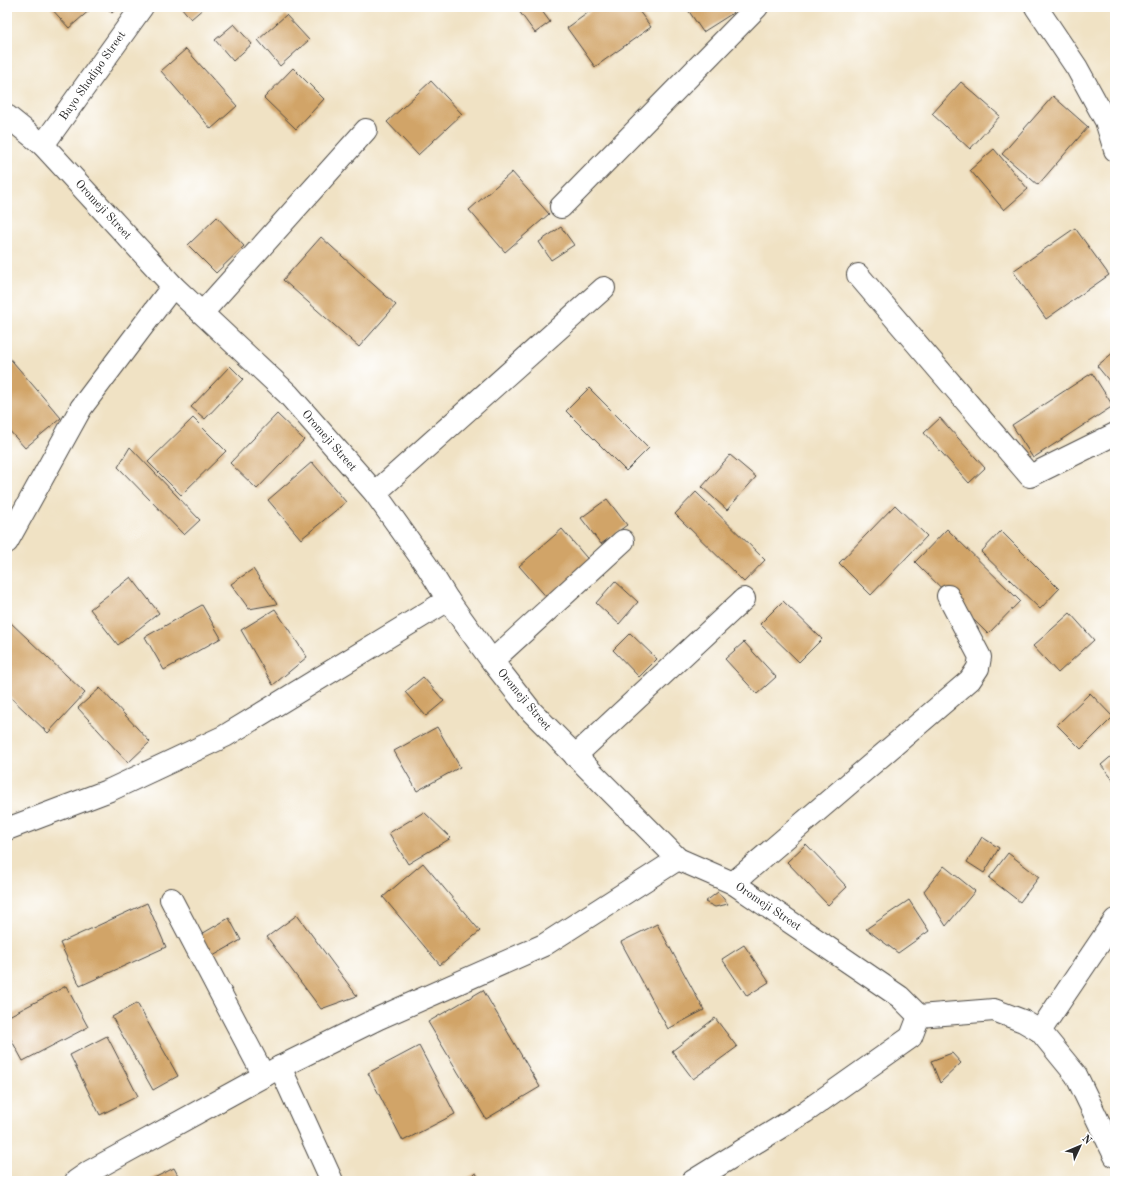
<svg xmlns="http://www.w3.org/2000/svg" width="1122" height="1188" font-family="'Old Standard TT',serif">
	<rect width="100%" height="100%" fill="#fff"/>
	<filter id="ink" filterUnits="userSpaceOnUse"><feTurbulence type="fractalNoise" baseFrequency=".025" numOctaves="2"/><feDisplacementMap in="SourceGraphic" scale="8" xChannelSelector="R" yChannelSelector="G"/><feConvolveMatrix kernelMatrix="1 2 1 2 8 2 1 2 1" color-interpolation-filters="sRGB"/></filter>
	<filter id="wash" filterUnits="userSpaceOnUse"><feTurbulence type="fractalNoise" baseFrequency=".012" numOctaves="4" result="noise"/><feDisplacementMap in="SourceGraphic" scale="16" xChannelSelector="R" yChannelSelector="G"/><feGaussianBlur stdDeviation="0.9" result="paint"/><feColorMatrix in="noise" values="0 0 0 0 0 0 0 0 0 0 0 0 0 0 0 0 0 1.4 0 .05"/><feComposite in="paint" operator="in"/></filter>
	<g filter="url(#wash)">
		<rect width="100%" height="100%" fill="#f0e2c4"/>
		<g id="blocks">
			<g fill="#d1a468">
				<polygon points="50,7 89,7 91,9 69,28"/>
				<polygon points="106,7 118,7 112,13"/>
				<polygon points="181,7 205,7 191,19"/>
				<polygon points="516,7 539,7 550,22 535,33"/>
				<polygon points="596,7 636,7 651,27 595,67 567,28"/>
				<polygon points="686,7 729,7 733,13 703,32"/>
				<polygon points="286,15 309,40 280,66 258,40"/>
				<polygon points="234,24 252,44 233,61 215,40"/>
				<polygon points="186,49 237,106 211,129 161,71"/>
				<polygon points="293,68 324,99 296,129 264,98"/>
				<polygon points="431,81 462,114 418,155 387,122"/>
				<polygon points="961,82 1000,116 970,149 932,114"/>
				<polygon points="1053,96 1088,127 1038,185 1002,154"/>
				<polygon points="994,149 1028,189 1004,210 970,170"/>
				<polygon points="512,172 549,214 505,252 469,210"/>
				<polygon points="217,217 244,246 216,273 188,245"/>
				<polygon points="561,227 574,245 551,260 539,242"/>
				<polygon points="1075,228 1109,275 1046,319 1013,271"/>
				<polygon points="321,237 396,305 359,347 283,280"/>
				<polygon points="1115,351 1115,388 1097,366"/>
				<polygon points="7,355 61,418 25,448 7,428"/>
				<polygon points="230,366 243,379 205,419 191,407"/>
				<polygon points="1092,373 1113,406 1033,458 1012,425"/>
				<polygon points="589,388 649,448 626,471 566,411"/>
				<polygon points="277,414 304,440 257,489 230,463"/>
				<polygon points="193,418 226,451 181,495 148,462"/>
				<polygon points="940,418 985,468 969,483 924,433"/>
				<polygon points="130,447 200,520 184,535 118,467"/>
				<polygon points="730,455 756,477 727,510 702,487"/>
				<polygon points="312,462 346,502 301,539 268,500"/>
				<polygon points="696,492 765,560 744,582 675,514"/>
				<polygon points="607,499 627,525 601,544 581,518"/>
				<polygon points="895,505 927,536 871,595 839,563"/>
				<polygon points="562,529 592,564 550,601 519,566"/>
				<polygon points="947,529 1020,601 988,634 915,562"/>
				<polygon points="1001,531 1059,589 1040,609 981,552"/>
				<polygon points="253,569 277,604 249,609 231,584"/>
				<polygon points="131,577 159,613 118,645 90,609"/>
				<polygon points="615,581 638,602 619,624 596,603"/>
				<polygon points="783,601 822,639 799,662 760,624"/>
				<polygon points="202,605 221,638 164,670 145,637"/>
				<polygon points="275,609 307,657 273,685 241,630"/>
				<polygon points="1070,613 1094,640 1058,673 1033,646"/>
				<polygon points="10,622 85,693 48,733 7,694 7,626"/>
				<polygon points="630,633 657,659 639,677 613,650"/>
				<polygon points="744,642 776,677 757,694 725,659"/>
				<polygon points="423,677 444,701 426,716 405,692"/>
				<polygon points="100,688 150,742 128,763 78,708"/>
				<polygon points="1090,693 1113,717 1081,749 1057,725"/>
				<polygon points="437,727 460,767 417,791 394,751"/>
				<polygon points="1115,753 1115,782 1101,765"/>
				<polygon points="424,812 451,838 408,864 389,833"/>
				<polygon points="982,837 999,848 984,873 967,862"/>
				<polygon points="806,844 847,887 828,905 787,862"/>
				<polygon points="1008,853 1039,877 1020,902 989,878"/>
				<polygon points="423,863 480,931 440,965 383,897"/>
				<polygon points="944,866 975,891 946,926 924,891"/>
				<polygon points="718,892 728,904 715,907 705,902"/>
				<polygon points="909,900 929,931 898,953 866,929"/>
				<polygon points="147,903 166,947 80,986 60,943"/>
				<polygon points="297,915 357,996 321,1009 267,937"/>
				<polygon points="229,918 241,940 213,956 200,935"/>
				<polygon points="657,924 704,1010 668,1029 621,942"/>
				<polygon points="744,945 769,982 747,996 722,959"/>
				<polygon points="66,986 88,1027 23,1061 7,1032 7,1017"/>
				<polygon points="483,990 540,1087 486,1119 428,1022"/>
				<polygon points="137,1003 178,1076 153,1090 112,1017"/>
				<polygon points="715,1018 737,1047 693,1079 672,1051"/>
				<polygon points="107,1036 138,1096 100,1115 70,1055"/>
				<polygon points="419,1046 455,1114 403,1141 368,1073"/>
				<polygon points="952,1053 961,1063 940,1083 931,1061"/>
				<polygon points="174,1168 181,1181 148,1181"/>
				<polygon points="476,1173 480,1181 462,1181"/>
			</g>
		</g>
	</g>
	<g filter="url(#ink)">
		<use href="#blocks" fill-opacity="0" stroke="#494642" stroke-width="1"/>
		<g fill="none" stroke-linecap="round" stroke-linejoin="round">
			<defs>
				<g id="street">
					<polyline points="1036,7 1077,68 1106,121 1115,150"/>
					<polyline points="7,116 43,145 173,286 288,394 375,493 427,566 448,600 492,661 532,712 678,859 733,883 900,997 919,1016 994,1010 1023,1021 1040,1031 1076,1075 1115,1156"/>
					<polyline points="43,145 142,7"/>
					<polyline points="561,207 757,7"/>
					<polyline points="858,275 1030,476 1115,434"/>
					<polyline points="202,313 366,130"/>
					<polyline points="375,493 604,288"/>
					<polyline points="7,542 81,408 173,286"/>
					<polyline points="492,661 623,541"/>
					<polyline points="575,756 744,599"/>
					<polyline points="7,829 110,790 225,736 448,600"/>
					<polyline points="733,883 970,680 978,668 980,657 948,596"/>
					<polyline points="171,899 264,1076"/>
					<polyline points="1040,1031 1115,920"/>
					<polyline points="280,1067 332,1181"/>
					<polyline points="76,1181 89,1172 280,1067 379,1018 544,945 678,859"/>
					<polyline points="693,1181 805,1112 911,1037 919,1016"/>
				</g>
			</defs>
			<use href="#street" stroke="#494642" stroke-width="24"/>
			<use href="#street" stroke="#fff" stroke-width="22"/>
		</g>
	</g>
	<g text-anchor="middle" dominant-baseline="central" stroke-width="3" stroke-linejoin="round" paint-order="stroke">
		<g font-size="12" fill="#2b2b2b" stroke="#fff">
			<text transform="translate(93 76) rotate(-55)">Bayo Shodipo Street</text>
			<text transform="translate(103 210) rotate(47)">Oromeji Street</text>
			<text transform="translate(329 441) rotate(49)">Oromeji Street</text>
			<text transform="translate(524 700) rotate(50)">Oromeji Street</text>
			<text transform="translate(768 907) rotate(34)">Oromeji Street</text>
		</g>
	</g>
	<rect width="1122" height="1188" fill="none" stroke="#fff" stroke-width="24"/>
	<g transform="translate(1080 1146) rotate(46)" stroke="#ffffff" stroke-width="3" paint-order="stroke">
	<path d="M0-3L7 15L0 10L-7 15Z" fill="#2b2b2b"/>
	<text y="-6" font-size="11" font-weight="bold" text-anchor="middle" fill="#2b2b2b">N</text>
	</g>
</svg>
